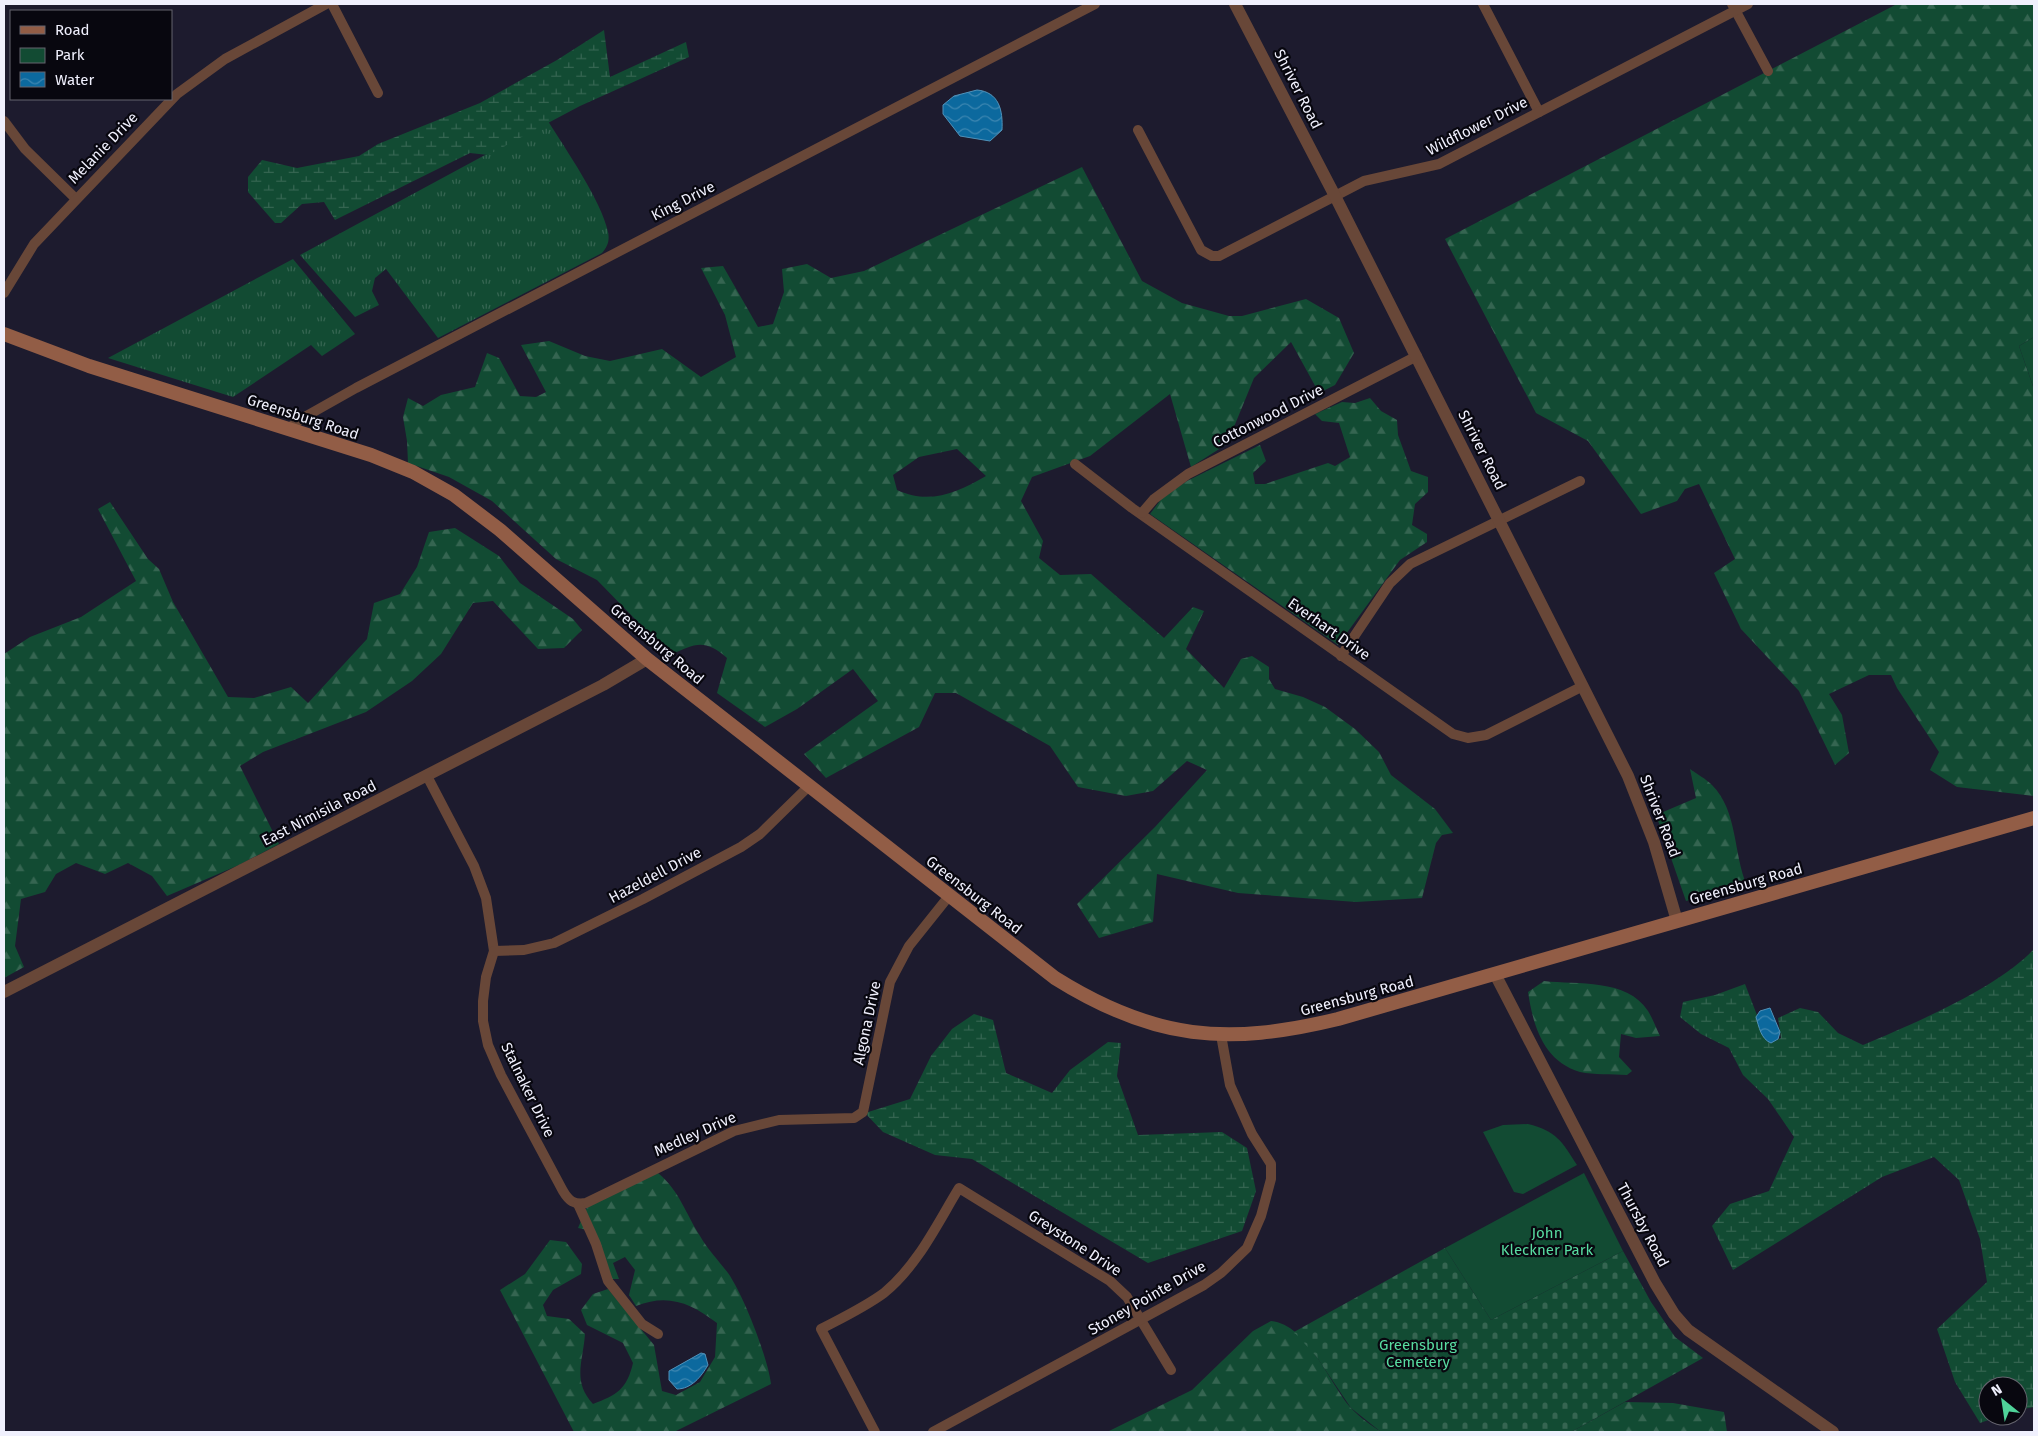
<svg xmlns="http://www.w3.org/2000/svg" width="2038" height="1436" font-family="'Fira Sans',sans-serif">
	<defs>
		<pattern id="grass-tufts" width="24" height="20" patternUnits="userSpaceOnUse" patternTransform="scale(1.25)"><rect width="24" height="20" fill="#124b33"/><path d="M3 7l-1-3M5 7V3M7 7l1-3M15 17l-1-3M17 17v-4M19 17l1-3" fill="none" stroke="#356551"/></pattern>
		<pattern id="forest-firs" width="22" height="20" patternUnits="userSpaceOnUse" patternTransform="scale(1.25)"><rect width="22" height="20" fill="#124b33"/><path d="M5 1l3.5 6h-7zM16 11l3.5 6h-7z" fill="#356551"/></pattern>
		<pattern id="wetland-marsh" width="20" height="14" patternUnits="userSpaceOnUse" patternTransform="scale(1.25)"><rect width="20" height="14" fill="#124b33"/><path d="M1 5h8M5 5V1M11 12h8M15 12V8" fill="none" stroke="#356551"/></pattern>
		<pattern id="cemetery-stones" width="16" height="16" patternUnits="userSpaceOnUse" patternTransform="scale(1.25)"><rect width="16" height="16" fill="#124b33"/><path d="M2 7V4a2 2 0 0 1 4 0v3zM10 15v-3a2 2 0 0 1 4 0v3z" fill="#356551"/></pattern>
		<pattern id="water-waves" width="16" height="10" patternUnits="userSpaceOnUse" patternTransform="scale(1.25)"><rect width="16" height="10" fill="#0c699e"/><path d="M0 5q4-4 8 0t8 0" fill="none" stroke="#3c86b1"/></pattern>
	</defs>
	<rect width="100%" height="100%" fill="#1d1b2e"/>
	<g fill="url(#grass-tufts)">
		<path d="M548,121C566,150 601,200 608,232C610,241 607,247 602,253L438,338L386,269L375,278L372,291L379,305L355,317L300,255Z"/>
		<polygon points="293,259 355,334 322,356 311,345 233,397 108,358"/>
	</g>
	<g fill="url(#forest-firs)" fill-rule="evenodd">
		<polygon points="1897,4 2034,4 2034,337 2019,346 2034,389 2034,796 1957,787 1930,770 1939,752 1897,688 1891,675 1869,675 1829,694 1842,715 1849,753 1835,765 1799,691 1741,629 1714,573 1735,559 1699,484 1685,489 1677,501 1641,514 1588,441 1536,413 1445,239"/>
		<path d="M1082,167L1142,281L1182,303L1229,316H1242L1306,299L1339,318L1354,353L1335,385L1319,393L1291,342L1254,378L1227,444L1191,467L1170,394L1090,456L1032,477L1021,501L1043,541L1039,558L1060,575L1091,574L1164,638L1193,607L1204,611L1186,649L1224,688L1241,659L1252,656L1269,667V679L1275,689L1303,697L1325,707L1355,729L1379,752L1391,775L1435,809L1453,833L1442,835L1436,843L1422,898L1356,902L1238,893L1157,874L1153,922L1099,938L1077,904L1155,827L1207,770L1187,761L1153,791L1126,796L1078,787L1050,746L956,693H935L919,727L826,778L804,754L878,701L853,669L797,709L765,727L717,693L727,658C704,638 695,644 670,655L597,580L556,559L492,501L449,477L408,463L407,441L403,417L408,398L423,406L441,395L475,387L487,353L499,358L520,396L536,397L546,392L521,345L549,341L585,356L610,361L662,349L701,377L736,357L725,315L701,268L723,266L758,327L773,324L784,292L782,269L807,264L831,278L864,271ZM957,449L986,476C956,493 930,505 897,490L893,475L919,457Z"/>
		<polygon points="1370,398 1381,411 1397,420 1398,435 1411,471 1428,477 1428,492 1415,504 1412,525 1427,534 1427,542 1400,560 1338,645 1150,514 1162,498 1187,481 1260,445 1266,461 1253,473 1255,484 1265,484 1328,463 1335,466 1350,457 1339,423 1322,421 1315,414 1342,402 1355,403"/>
		<polygon points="110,502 148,559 159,569 173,602 228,697 254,698 291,687 308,703 367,639 374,603 400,594 417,567 429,532 455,528 499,556 520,583 573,619 582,630 564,648 538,649 493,601 473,603 441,654 412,681 366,712 263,752 240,766 279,844 239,865 167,896 152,876 128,863 105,874 76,863 56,874 45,892 21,899 15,946 24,967 4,978 4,654 30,637 81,617 136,581 98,509"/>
		<path d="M1690,769C1697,774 1706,779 1712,785C1738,811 1733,853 1747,886L1686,901L1656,815L1696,798Z"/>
		<path d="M1544,981C1577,985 1627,978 1648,1011C1653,1019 1656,1028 1660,1036L1636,1038L1621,1034L1619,1057L1632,1071L1627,1075C1612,1074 1594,1075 1580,1072C1543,1061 1533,1025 1528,992Z"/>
		<path d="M658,1173C679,1190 686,1214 700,1236C708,1250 719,1261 728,1273C743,1294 768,1358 771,1384L674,1432H574L500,1290L525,1274L550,1240L566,1242L582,1264L581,1274L553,1290L543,1305L547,1316L569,1319L585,1334C583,1362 572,1381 593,1404C617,1395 627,1389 633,1363L623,1343L587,1325L581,1310L593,1294L608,1289L654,1345L662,1391L676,1395L700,1382L715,1357L717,1323C691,1303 668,1293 636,1306L629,1295L635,1270L625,1257L613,1263L619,1279H612L592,1231L578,1228L588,1205Z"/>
		<path d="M1271,1321C1308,1325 1329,1383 1351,1408C1359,1417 1371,1425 1381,1432H1107L1192,1390L1253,1331Z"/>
		<polygon points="1625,1402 1673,1403 1724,1412 1727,1432 1571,1432"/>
	</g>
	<g fill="url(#wetland-marsh)">
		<polygon points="604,30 610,77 686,42 689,57 580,106 488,155 470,153 335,220 324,202 302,204 281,223 275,223 248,192 248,177 262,160 297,168 359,156 378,144 480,103 557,60"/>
		<path d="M2034,949V1407L2018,1410V1386H1988V1416H2000L1980,1423L1955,1382L1937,1329L1987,1282L1980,1239L1959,1180L1934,1157L1882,1177L1733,1270L1712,1226L1730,1204L1769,1191L1794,1137L1768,1099L1743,1075L1729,1048L1701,1034L1680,1017L1683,1002L1715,995L1745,984L1767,1041L1771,1043L1781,1038L1778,1018L1800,1008L1818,1012L1838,1033L1863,1045C1913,1024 1998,988 2034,949Z"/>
		<polygon points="974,1014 993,1020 1006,1073 1052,1093 1070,1070 1108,1042 1121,1043 1117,1076 1138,1135 1222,1132 1247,1148 1256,1191 1242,1231 1148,1263 972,1159 935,1155 883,1132 865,1113 910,1099 931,1056 952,1029"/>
	</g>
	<polygon fill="url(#cemetery-stones)" points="1445,1248 1491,1320 1623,1251 1651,1302 1675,1337 1703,1358 1571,1432 1381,1432 1351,1408 1316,1356 1294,1332"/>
	<g fill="#124b33">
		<polygon points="2034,337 2034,389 2019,346"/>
		<path d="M1528,1124C1556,1131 1562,1141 1577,1165L1523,1194L1514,1192L1483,1132L1503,1125Z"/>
		<polygon points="1584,1173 1623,1251 1491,1320 1445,1248"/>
	</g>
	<g fill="url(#water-waves)" stroke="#5092ba">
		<path d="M977,90C999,92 1003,110 1002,130L990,141L960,136L943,114V105L954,96Z"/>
		<path d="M1770,1008L1780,1032L1778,1039L1771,1043C1761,1039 1759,1027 1756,1017L1760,1011Z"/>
		<path d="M701,1353L705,1354L708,1365C701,1377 691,1389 677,1389L669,1380V1371Z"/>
	</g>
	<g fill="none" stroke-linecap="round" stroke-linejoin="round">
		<g stroke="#684738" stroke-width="10">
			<polyline points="332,4 378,93"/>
			<polyline points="1483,4 1539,112"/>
			<polyline points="1732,4 1768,71"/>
			<polyline points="4,121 25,149 76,199"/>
			<polyline points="1138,130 1201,250 1212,256 1219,256 1364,181 1439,164 1748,4"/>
			<polyline points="4,293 34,244 177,94 225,59 326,4"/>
			<polyline points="288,429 301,419 356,388 1095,4"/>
			<polyline points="1075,464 1132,508 1453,734 1468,738 1486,735 1581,687"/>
			<polyline points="1142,513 1154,499 1188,474 1417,356"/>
			<polyline points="1341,656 1390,583 1410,564 1580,481"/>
			<path d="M427,776L474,866L486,898L494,951L486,977L483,1001V1021L488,1045L501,1075L563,1191C569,1201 574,1205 586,1203L734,1131L779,1120L854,1118L863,1112L890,982L909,946L949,896"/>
			<polyline points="494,951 524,950 554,943 643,899 741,847 760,834 809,786"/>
			<polyline points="578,1204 596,1244 608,1281 642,1324 658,1334"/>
			<path d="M875,1432L821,1329C842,1318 865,1307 884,1293C918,1265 937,1224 959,1188L1110,1281L1127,1297L1171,1370"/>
			<polyline points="933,1432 1204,1285 1221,1273 1247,1248 1261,1216 1271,1179 1271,1164 1252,1134 1230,1085 1221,1035"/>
		</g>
		<g stroke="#684738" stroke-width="12">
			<polyline points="1235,4 1335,196 1628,776 1654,842 1677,921"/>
			<polyline points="1495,974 1655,1283 1674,1314 1688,1330 1833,1432"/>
			<polyline points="4,992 603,685 647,659"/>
		</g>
		<path stroke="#925d46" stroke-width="14" d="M4,334L89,366L371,455L413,472L454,495L500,530L647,659L1055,978C1154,1040 1227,1046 1338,1019L2034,818"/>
	</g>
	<g text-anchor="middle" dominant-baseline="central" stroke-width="4.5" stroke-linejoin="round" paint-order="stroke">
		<g font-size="15" fill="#f0f0fd" stroke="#08070f">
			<text transform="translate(1298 89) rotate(63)">Shriver Road</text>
			<text transform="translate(1477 126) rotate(-27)">Wildflower Drive</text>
			<text transform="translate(103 148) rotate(-46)">Melanie Drive</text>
			<text transform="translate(683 201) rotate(-27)">King Drive</text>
			<text transform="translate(1268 416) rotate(-27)">Cottonwood Drive</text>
			<text transform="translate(303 417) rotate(18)">Greensburg Road</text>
			<text transform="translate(1482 450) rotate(63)">Shriver Road</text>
			<text transform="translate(1329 629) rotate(35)">Everhart Drive</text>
			<text transform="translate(657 644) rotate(40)">Greensburg Road</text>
			<text transform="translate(319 813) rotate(-27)">East Nimisila Road</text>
			<text transform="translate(1660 816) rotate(69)">Shriver Road</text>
			<text transform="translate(655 875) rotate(-28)">Hazeldell Drive</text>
			<text transform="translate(1746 884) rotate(-16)">Greensburg Road</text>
			<text transform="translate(974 895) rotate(38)">Greensburg Road</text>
			<text transform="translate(1357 996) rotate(-15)">Greensburg Road</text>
			<text transform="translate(867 1023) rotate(-78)">Algona Drive</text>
			<text transform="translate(528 1090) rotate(64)">Stalnaker Drive</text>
			<text transform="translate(695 1134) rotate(-24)">Medley Drive</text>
			<text transform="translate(1643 1225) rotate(62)">Thursby Road</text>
			<text transform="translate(1075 1243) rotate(33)">Greystone Drive</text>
			<text transform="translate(1147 1298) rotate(-30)">Stoney Pointe Drive</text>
		</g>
		<g font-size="15" fill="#58dca1" stroke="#08070f">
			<text x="1547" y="1233">John<tspan x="1547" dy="17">Kleckner Park</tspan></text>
			<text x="1418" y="1345">Greensburg<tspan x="1418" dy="17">Cemetery</tspan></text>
		</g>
	</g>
	<rect width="2038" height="1436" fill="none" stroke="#f0f0fd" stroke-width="10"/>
	<rect x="10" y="10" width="162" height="90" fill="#08070f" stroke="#65646e"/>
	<rect x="20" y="26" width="25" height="8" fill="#925d46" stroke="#65646e"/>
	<text x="55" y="35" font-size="15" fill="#f0f0fd">Road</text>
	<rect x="20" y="48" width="25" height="15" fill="#124b33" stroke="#65646e"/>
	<text x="55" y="60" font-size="15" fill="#f0f0fd">Park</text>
	<rect x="20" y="72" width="25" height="15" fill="url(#water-waves)" stroke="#65646e"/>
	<text x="55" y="85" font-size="15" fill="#f0f0fd">Water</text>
	<g transform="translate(2003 1401) rotate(330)"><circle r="24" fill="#08070f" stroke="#65646e"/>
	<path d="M0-4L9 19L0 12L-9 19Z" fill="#4fd399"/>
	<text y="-8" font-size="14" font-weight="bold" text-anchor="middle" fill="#f0f0fd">N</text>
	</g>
</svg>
